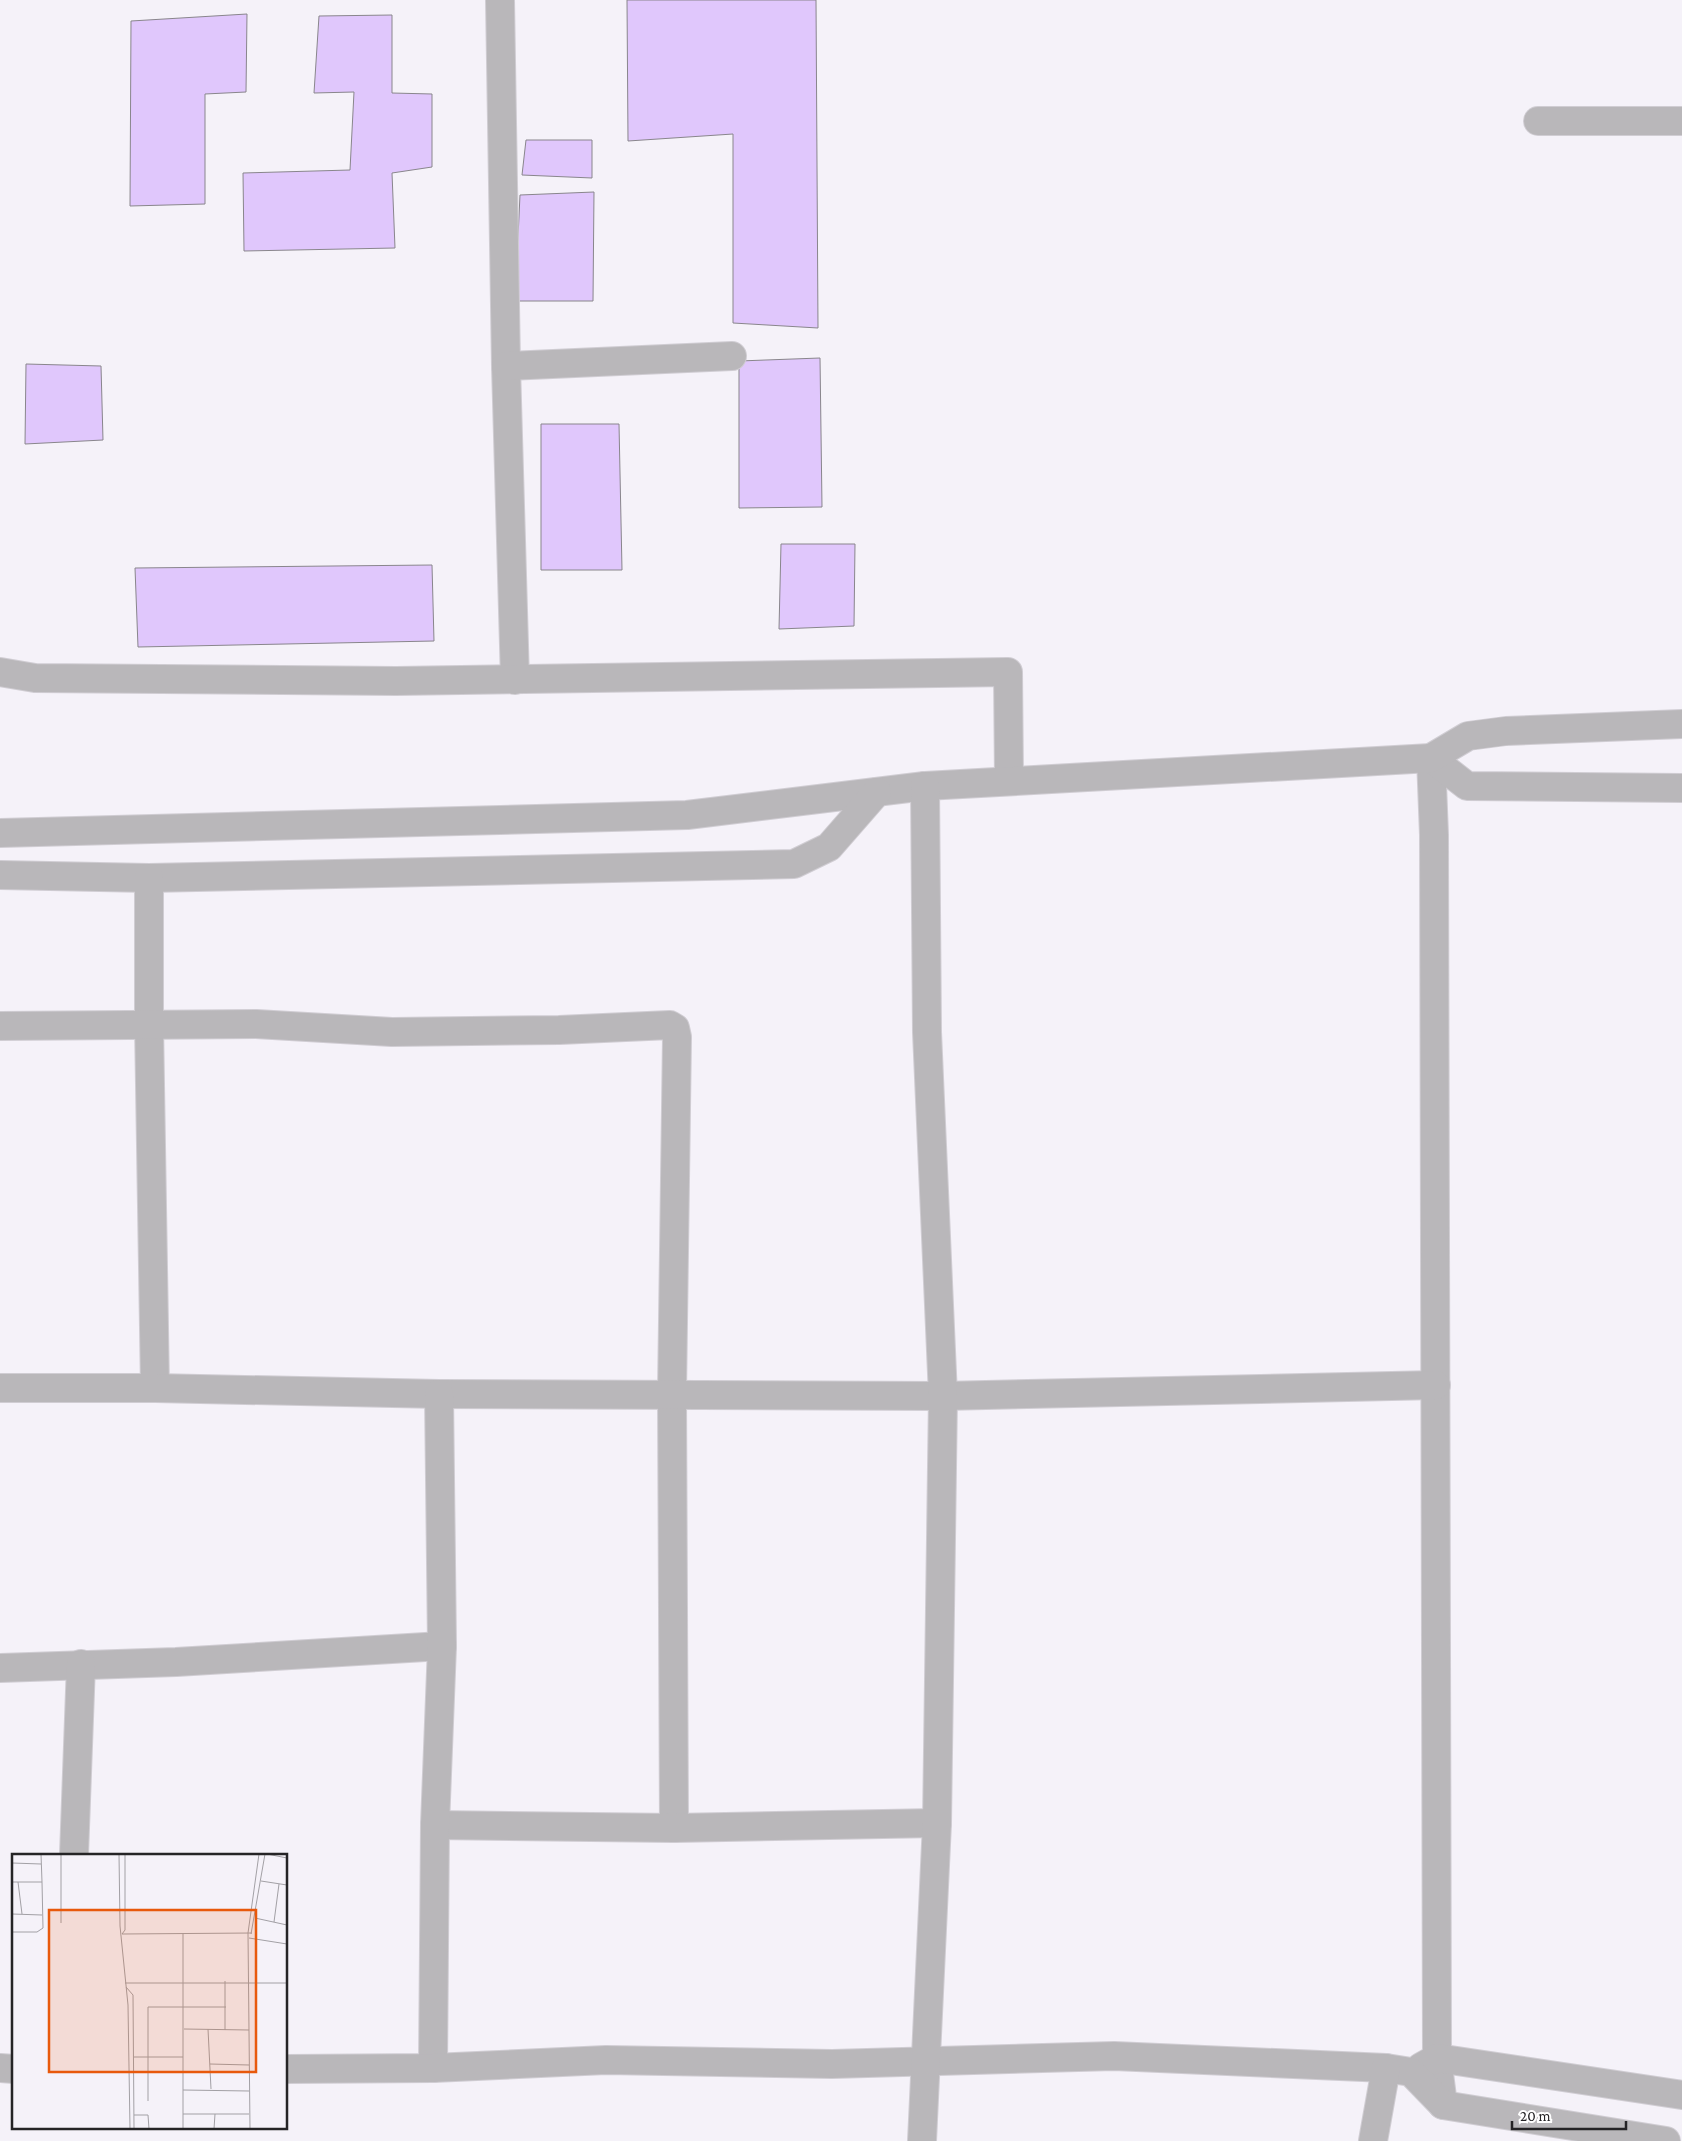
<svg xmlns="http://www.w3.org/2000/svg" width="1682" height="2141" font-family="'Crimson Pro',serif">
	<rect width="100%" height="100%" fill="#f5f2f9"/>
	<g fill="#e0c7fc" stroke="#89868c">
		<polygon points="627,0 816,0 818,328 733,323 733,134 628,141"/>
		<polygon points="247,14 246,92 205,94 205,204 130,206 131,21"/>
		<polygon points="392,15 392,93 432,94 432,167 392,173 395,248 244,251 243,173 350,170 354,92 314,93 319,16"/>
		<polygon points="526,140 592,140 592,178 522,175"/>
		<polygon points="594,192 593,301 515,301 520,195"/>
		<polygon points="820,358 822,507 739,508 739,361"/>
		<polygon points="26,364 101,366 103,440 25,444"/>
		<polygon points="541,424 619,424 622,570 541,570"/>
		<polygon points="781,544 855,544 854,626 779,629"/>
		<polygon points="432,565 434,641 138,647 135,568"/>
	</g>
	<g fill="none" stroke-linecap="round" stroke-linejoin="round">
		<defs>
			<g id="minor">
				<polyline points="500,0 506,366 515,680"/>
				<polyline points="1538,121 1682,121"/>
				<polyline points="506,366 732,356"/>
				<polyline points="0,672 35,678 396,681 1008,672 1009,779"/>
				<polyline points="1431,758 1434,835 1437,2058 1443,2105"/>
				<polyline points="1431,758 1467,786 1682,788"/>
				<polyline points="0,833 687,815 925,786 1431,758 1468,736 1506,731 1682,724"/>
				<polyline points="0,875 149,878 794,864 829,847 877,792"/>
				<polyline points="149,878 149,1024 155,1388"/>
				<polyline points="0,1026 256,1024 392,1032 559,1030 670,1025 675,1028 677,1037 672,1393 674,1828"/>
				<polyline points="0,1388 155,1388 439,1394 943,1396 1436,1385"/>
				<polyline points="0,1668 176,1662 442,1646"/>
				<polyline points="435,1825 674,1828 937,1823"/>
				<polyline points="74,1855 81,1664"/>
				<polyline points="1421,2067 1437,2058 1682,2095"/>
				<polyline points="0,2068 14,2069"/>
				<polyline points="433,2068 435,1825 442,1646 439,1394"/>
				<polyline points="286,2069 433,2068 606,2060 832,2064 1114,2056 1386,2068 1411,2072 1443,2105 1666,2141"/>
				<polyline points="922,2141 937,1823 943,1396 927,1032 925,786"/>
				<polyline points="1373,2141 1386,2068"/>
			</g>
		</defs>
		<use href="#minor" stroke="#d0cdd3" stroke-width="30"/>
		<use href="#minor" stroke="#b9b7ba" stroke-width="28"/>
	</g>
	<g transform="translate(12 1854)">
		<rect width="275" height="275" fill="#f5f2f9"/>
		<path fill="none" stroke="#a2a0a5" stroke-width="1" d="M29,0L30,28M107,0L108,72L116,151L118,275M255,0L275,4M0,9L29,10M249,27L275,31M0,28H30L31,74L25,78H0M6,28L10,60M0,60L30,61M243,64L275,71M262,68L267,30M49,69V0M171,79V275M110,80L240,79M110,80L113,76V0M239,80L253,0M237,84L275,90M213,127V176M113,129H275M114,133L121,141L122,275M172,175L237,176M196,175L199,235M122,203H171M198,210L237,211M171,236L237,237M136,247V153H214M171,260H237M122,261H136L137,275M202,275L203,260M238,275L236,79L247,0"/>
		<path fill="#e8590c" fill-opacity="0.15" stroke="#e8590c" stroke-width="2.5" d="M37,56H244V218H37Z"/>
		<rect width="275" height="275" fill="none" stroke="#252426" stroke-width="2.5"/>
	</g>
	<path d="M1512 2121v8h114v-8" fill="none" stroke="#252426" stroke-width="2.5"/>
	<text x="1520" y="2121" font-size="15" fill="#252426" stroke="#ffffff" stroke-width="4" paint-order="stroke">20 m</text>
</svg>
